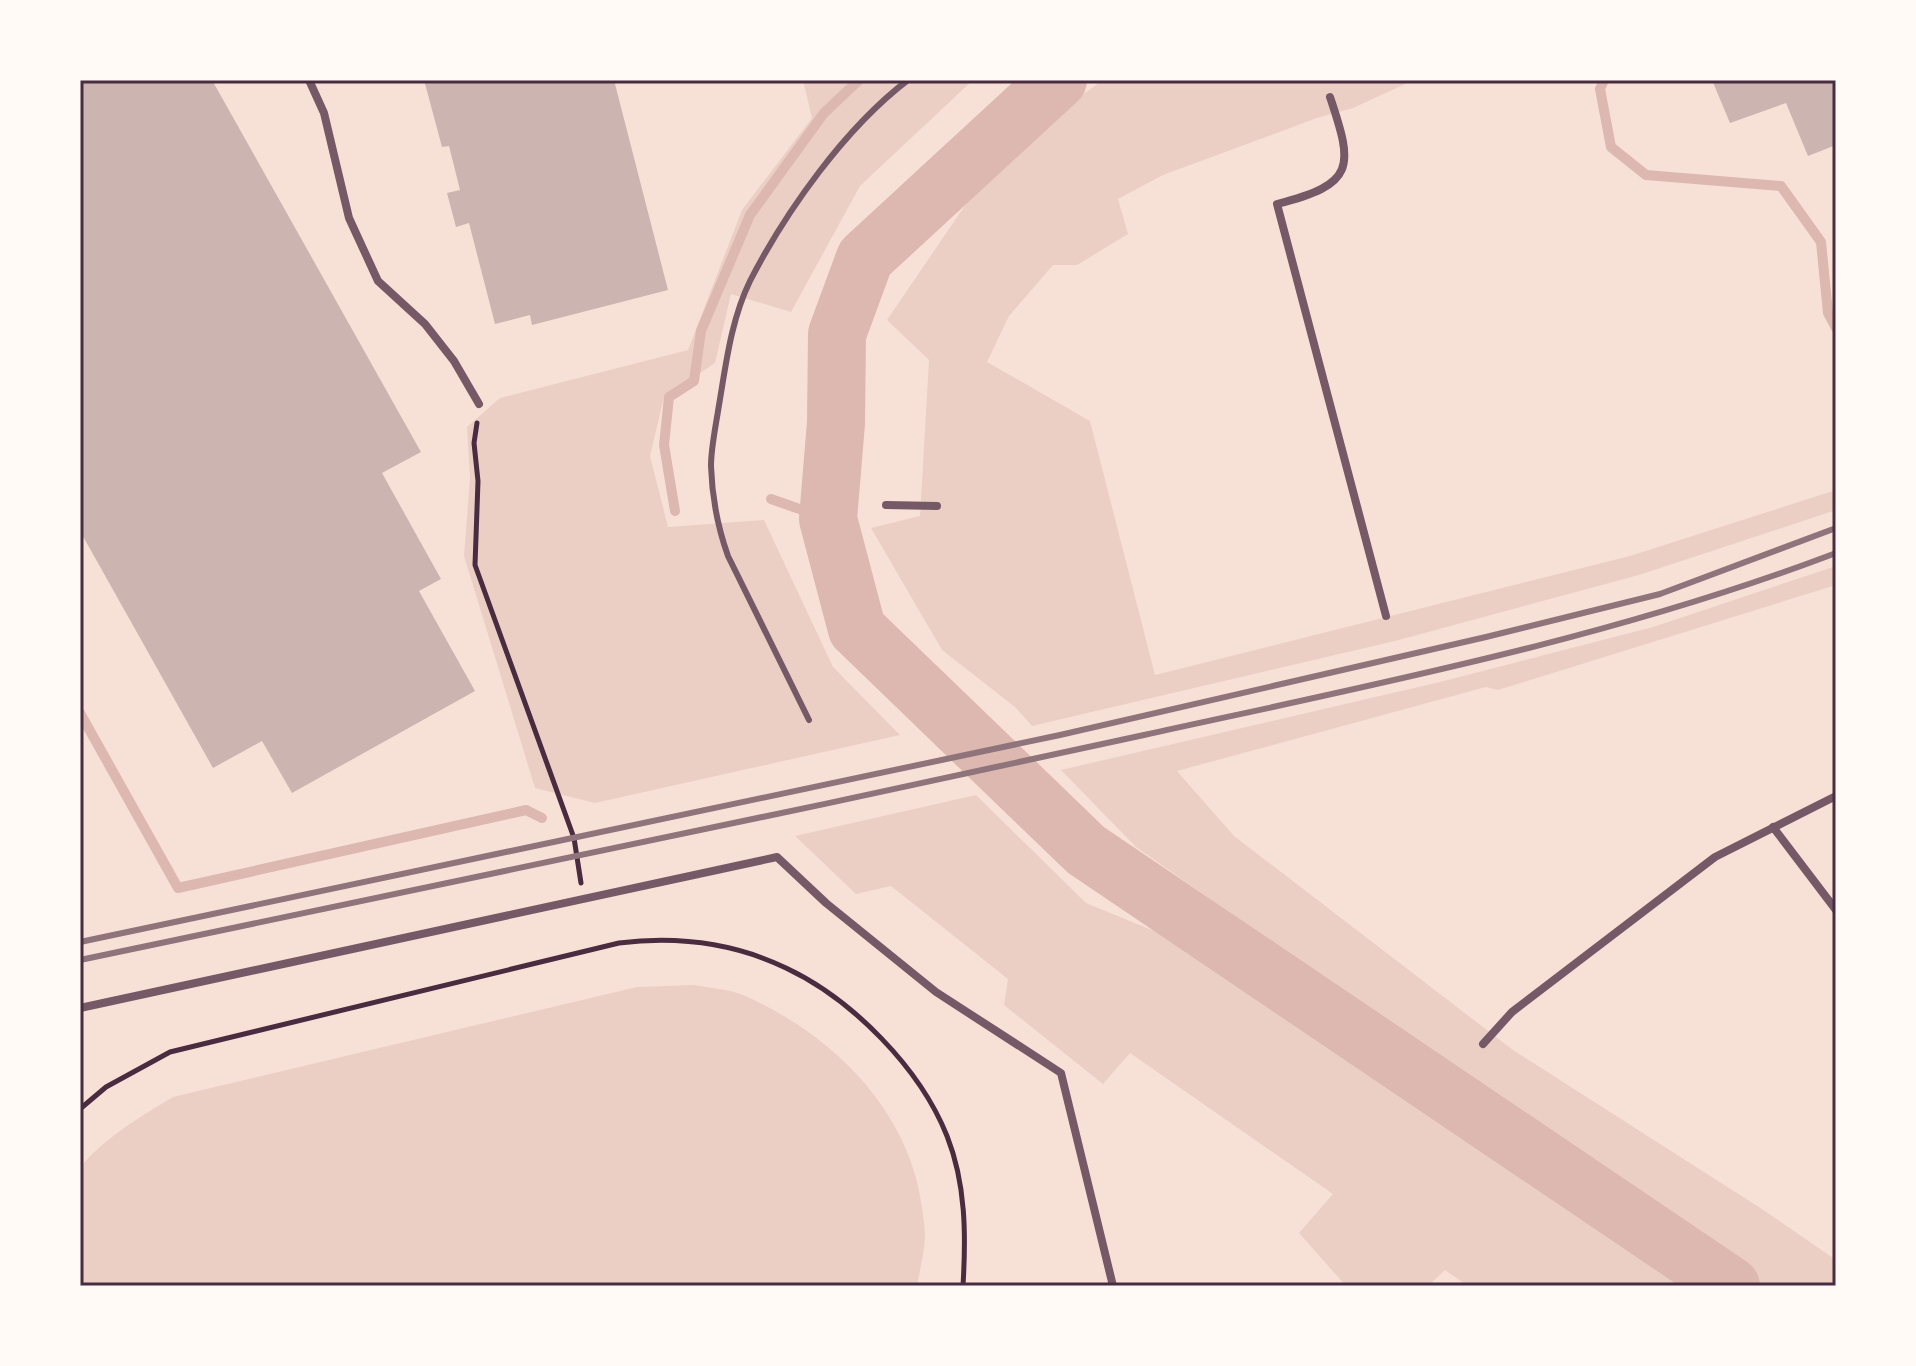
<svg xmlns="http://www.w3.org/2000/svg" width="1916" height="1366" font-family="Quicksand,sans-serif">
	<rect width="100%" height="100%" fill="#f7e1d7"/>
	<g fill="#ebcfc5">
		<polygon points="803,80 973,80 860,186 791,312 731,294 715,363 664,397 650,456 668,527 764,520 833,667 900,735 595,803 535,788 464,556 470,478 467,427 500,398 688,350 742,210 812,118"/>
		<polygon points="1103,80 1414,80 1353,108 1317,118 1163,175 1118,199 1128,234 1077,265 1053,265 1009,316 987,362 1090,421 1155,675 1630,556 1836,490 1836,510 1639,575 1395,641 1032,726 1015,707 942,650 871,528 920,516 929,360 887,320 1000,154"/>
		<polygon points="1836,566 1836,585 1498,690 1486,687 1177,771 1234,836 1513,1050 1765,1211 1836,1260 1836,1286 1762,1286 1136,847 1061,770 1444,681 1653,627"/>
		<polygon points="976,795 1086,903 1164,935 1682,1286 1468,1286 1445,1270 1428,1286 1346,1286 1299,1233 1333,1194 1130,1053 1103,1084 1004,1005 1008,979 891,886 856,894 795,836"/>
		<path d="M694,985C710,988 728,989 743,995C830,1033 909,1108 922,1207C923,1216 925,1227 925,1237C924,1253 920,1270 917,1286H80V1167C106,1137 140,1117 173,1097L637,987Z"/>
	</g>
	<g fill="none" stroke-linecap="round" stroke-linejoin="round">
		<g stroke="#dcb8b0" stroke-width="10">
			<polyline points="1604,80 1600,89 1611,147 1646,175 1781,186 1821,242 1828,313 1836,328"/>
			<polyline points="771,499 828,519"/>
			<polyline points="675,511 664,445 669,397 694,381 701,331 750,215 824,113 859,80"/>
			<polyline points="80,713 178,888 526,810 542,818"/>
			<polyline points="1718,1277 1718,1286"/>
		</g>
		<polyline stroke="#dcb8b0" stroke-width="58" points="1058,80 865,258 837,334 836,423 828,519 857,629 1086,850 1731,1286"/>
	</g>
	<g fill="#ccb4b1">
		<polygon points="80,80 212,80 421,452 382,473 441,579 419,591 475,691 292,793 262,741 213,768 80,531"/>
		<polygon points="424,80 614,80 668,290 532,325 530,315 495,324 469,223 456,227 447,193 460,190 449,146 442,147"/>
		<polygon points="1712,80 1834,80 1836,145 1808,156 1786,103 1730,123"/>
	</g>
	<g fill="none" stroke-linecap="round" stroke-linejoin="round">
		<g stroke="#4a2c40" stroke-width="5">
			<polyline points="477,423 474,443 478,481 475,565 574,838 581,883"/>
			<path d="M80,1109L106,1087L170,1052L619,943C676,936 734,943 786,968C852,999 920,1068 947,1136C966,1184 966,1235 963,1286"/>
		</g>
		<path stroke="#755966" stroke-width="6" d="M809,720L728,556C718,528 712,497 711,466C711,447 716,425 719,405C726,364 731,320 750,281C786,211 845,128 908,80"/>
		<g stroke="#755966" stroke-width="8">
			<polyline points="309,80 324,113 349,218 378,281 425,324 454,361 479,404"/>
			<path d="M1330,97C1354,168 1355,184 1277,204L1386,616"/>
			<polyline points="886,505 937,506"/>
			<polyline points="1773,827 1836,910"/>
			<polyline points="80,1008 777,857 826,903 936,992 1061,1073 1113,1286"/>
			<polyline points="1483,1044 1512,1012 1715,857 1836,796"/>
		</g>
		<g stroke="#8f747c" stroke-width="6">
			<polyline points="80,942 1060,735 1486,637 1660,594 1836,528"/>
			<path d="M80,960C435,885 790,813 1144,735C1377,684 1613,638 1836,553"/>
		</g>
	</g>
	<rect width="1916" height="1366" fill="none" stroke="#fffaf5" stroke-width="164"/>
	<rect x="82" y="82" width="1752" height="1202" fill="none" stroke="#4a2c40" stroke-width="3"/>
</svg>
